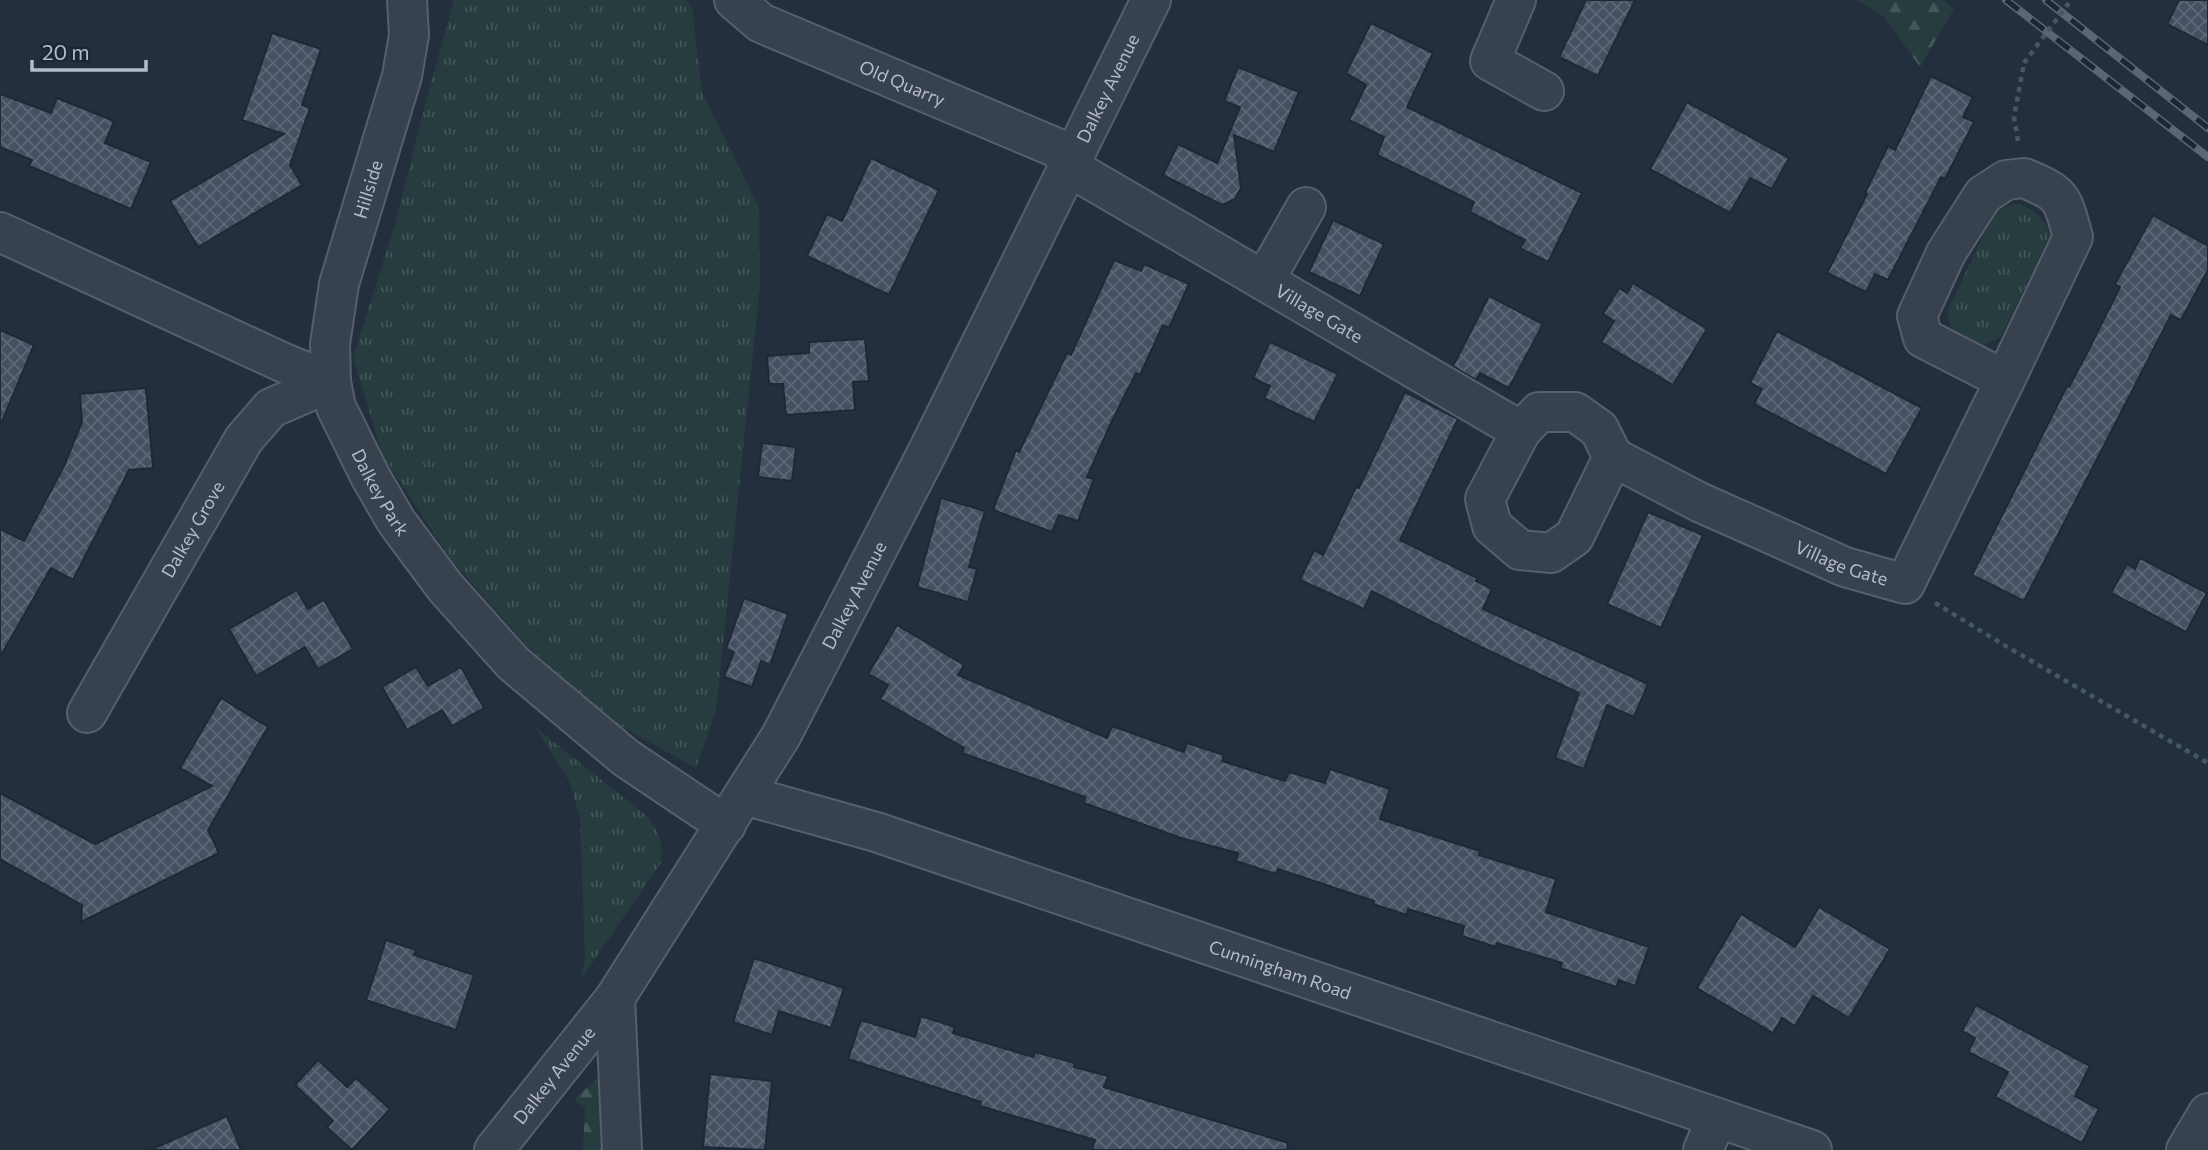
<svg xmlns="http://www.w3.org/2000/svg" width="2208" height="1150" font-family="Commissioner,sans-serif">
	<defs>
		<pattern id="grass-tufts" width="24" height="20" patternUnits="userSpaceOnUse" patternTransform="scale(1.75)"><rect width="24" height="20" fill="#263c3f"/><path d="M3 7l-1-3M5 7V3M7 7l1-3M15 17l-1-3M17 17v-4M19 17l1-3" fill="none" stroke="#435659"/></pattern>
		<pattern id="forest-firs" width="22" height="20" patternUnits="userSpaceOnUse" patternTransform="scale(1.75)"><rect width="22" height="20" fill="#263c3f"/><path d="M5 1l3.5 6h-7zM16 11l3.5 6h-7z" fill="#435659"/></pattern>
		<pattern id="building-cross-hatch" width="8" height="8" patternUnits="userSpaceOnUse" patternTransform="scale(1.75)"><rect width="8" height="8" fill="#455162"/><path d="M0 0l8 8M0 8l8-8" fill="none" stroke="#5d6877"/></pattern>
	</defs>
	<rect width="100%" height="100%" fill="#242f3e"/>
	<g fill="url(#grass-tufts)">
		<polygon points="454,0 686,0 692,8 702,93 759,208 760,284 716,711 696,768 618,725 527,646 452,561 383,456 353,358 396,221 425,105"/>
		<path d="M2018,203C2035,211 2044,217 2050,235L2001,337L1984,345L1964,343L1952,333L1947,312L1995,211Z"/>
		<path d="M536,728L646,815C660,830 663,844 661,863L581,979L585,957L580,816L569,781Z"/>
	</g>
	<g fill="url(#forest-firs)">
		<polygon points="1857,0 1944,0 1954,9 1920,67 1884,17"/>
		<polygon points="598,1077 612,1086 613,1150 583,1150 585,1108 574,1100"/>
	</g>
	<g fill="url(#building-cross-hatch)" stroke="#1f2835" stroke-width="2">
		<polygon points="1586,0 1635,0 1598,76 1559,57"/>
		<polygon points="2179,0 2208,0 2208,45 2167,24"/>
		<polygon points="1371,23 1433,53 1407,107 1582,193 1548,262 1520,248 1525,240 1470,212 1474,202 1377,155 1384,137 1349,120 1366,85 1346,73"/>
		<polygon points="272,33 321,49 302,105 310,108 290,165 302,185 198,247 170,201 284,134 242,120"/>
		<polygon points="1238,67 1299,92 1274,152 1234,135 1241,188 1235,199 1222,205 1163,175 1178,144 1217,163 1240,107 1224,101"/>
		<polygon points="1931,76 1973,97 1963,117 1974,122 1945,179 1941,177 1888,280 1875,274 1866,292 1827,273 1867,194 1865,193 1888,146 1895,150"/>
		<polygon points="0,94 51,113 57,98 114,121 105,143 151,162 131,209 29,166 32,160 0,147"/>
		<polygon points="1687,102 1789,158 1772,189 1750,178 1730,213 1650,169"/>
		<polygon points="871,158 939,190 889,295 807,256 827,214 842,221"/>
		<polygon points="2153,215 2208,246 2208,270 2181,320 2171,315 2024,601 1972,575 2067,386 2069,387 2087,353 2120,287 2115,284"/>
		<polygon points="1333,220 1384,244 1360,296 1309,272"/>
		<polygon points="1114,260 1141,271 1144,264 1189,284 1169,328 1163,325 1140,375 1136,373 1110,425 1087,477 1094,479 1078,521 1059,515 1052,532 993,510 1016,450 1019,452 1067,353 1071,355"/>
		<polygon points="1633,283 1707,329 1673,385 1601,342 1614,321 1603,314 1619,288 1627,293"/>
		<polygon points="1489,296 1543,324 1509,388 1480,373 1476,380 1453,366"/>
		<polygon points="0,330 34,345 0,426"/>
		<polygon points="1777,331 1922,408 1886,474 1754,404 1762,389 1750,383"/>
		<polygon points="865,339 869,381 853,382 855,410 786,415 783,384 769,384 767,356 809,353 809,342"/>
		<polygon points="1270,342 1338,374 1314,422 1264,398 1270,386 1253,378"/>
		<polygon points="146,388 153,468 129,470 73,580 51,568 0,657 0,529 24,541 64,466 82,422 80,394"/>
		<polygon points="1405,392 1458,419 1400,540 1477,578 1476,581 1492,589 1483,609 1648,684 1634,717 1607,705 1584,769 1555,758 1579,693 1479,646 1372,591 1364,609 1300,580 1314,550 1323,555 1356,487 1359,488"/>
		<polygon points="762,443 796,447 792,481 758,477"/>
		<polygon points="941,498 985,511 969,567 977,569 968,602 917,587"/>
		<polygon points="1648,512 1703,535 1661,628 1607,604"/>
		<polygon points="2140,558 2207,593 2186,632 2111,593 2127,564 2135,569"/>
		<polygon points="297,590 308,609 324,600 353,649 318,669 305,647 256,676 229,629"/>
		<polygon points="744,598 788,614 770,665 761,661 752,687 724,677 734,652 726,649"/>
		<polygon points="897,625 964,665 958,675 1107,738 1112,726 1184,752 1187,743 1224,755 1222,761 1285,781 1289,772 1325,783 1330,769 1390,789 1380,819 1480,851 1479,855 1556,879 1546,912 1649,947 1635,986 1619,980 1616,987 1560,968 1562,963 1497,943 1496,947 1462,936 1464,926 1408,909 1407,915 1373,904 1374,901 1278,869 1276,874 1236,861 1238,853 1181,838 1084,803 1085,797 962,753 964,748 880,699 888,685 868,674"/>
		<polygon points="416,667 428,686 461,667 484,708 452,726 442,710 407,730 382,687"/>
		<polygon points="221,698 268,727 208,830 219,853 81,922 82,905 0,859 0,793 95,844 212,786 180,768"/>
		<polygon points="1819,907 1890,949 1849,1018 1813,996 1795,1026 1782,1018 1773,1033 1697,988 1741,914 1795,947"/>
		<polygon points="386,940 416,950 414,955 474,975 456,1030 366,1000"/>
		<polygon points="754,958 844,988 831,1028 779,1011 772,1035 733,1022"/>
		<polygon points="1976,1005 2090,1066 2075,1096 2099,1109 2082,1143 1995,1097 2008,1072 1968,1052 1975,1038 1962,1031"/>
		<polygon points="921,1016 955,1027 953,1033 1033,1057 1035,1052 1075,1063 1074,1067 1108,1076 1104,1087 1288,1143 1287,1150 1092,1150 1095,1140 980,1106 981,1102 848,1059 861,1020 915,1037"/>
		<polygon points="318,1060 347,1087 356,1078 390,1109 352,1150 327,1127 333,1121 295,1085"/>
		<polygon points="710,1074 772,1081 765,1150 703,1147"/>
		<polygon points="227,1116 241,1150 150,1150"/>
	</g>
	<g fill="none" stroke-linecap="round" stroke-linejoin="round">
		<defs>
			<g id="minor">
				<path id="s1" d="M734,0L761,23L1057,148L1083,175L1521,431"/>
				<polyline points="1516,0 1490,61 1544,91"/>
				<path d="M2024,178C2063,194 2062,197 2073,237L2005,380L1923,338L1917,316L1946,253L1983,195L2006,180Z"/>
				<path id="s2" d="M0,232L284,363L331,382L336,407L370,476L396,521L445,587L513,663L626,758L726,825"/>
				<polyline points="1264,281 1306,207"/>
				<path id="s3" d="M1613,457L1574,537L1551,553L1520,550L1492,526L1485,499L1521,431L1539,412H1575L1599,429L1613,457L1699,502L1845,567L1905,584L2005,380"/>
				<path id="s4" d="M87,713L244,439L271,408L331,382L330,344L339,284L402,76L409,35L407,0"/>
				<path id="s5" d="M744,795L876,832L1812,1150"/>
				<polyline points="615,998 622,1150"/>
				<polyline points="1703,1150 1717,1118"/>
				<polyline points="2186,1150 2208,1113"/>
			</g>
			<g id="tertiary">
				<path id="s6" d="M494,1150L615,998L781,736L928,451L1151,0"/>
			</g>
		</defs>
		<use href="#minor" stroke="#565f6c" stroke-width="42"/>
		<use href="#tertiary" stroke="#565f6c" stroke-width="42"/>
		<g stroke="#44595c" stroke-width="4.5" stroke-dasharray="5 5" stroke-linecap="butt">
			<polyline points="2018,141 2014,117 2024,63"/>
			<polyline points="1935,603 2009,648 2208,763"/>
		</g>
		<use href="#minor" stroke="#38414e" stroke-width="38"/>
		<use href="#tertiary" stroke="#38414e" stroke-width="38"/>
		<defs>
			<g id="rail">
				<polyline points="2006,0 2208,157"/>
				<polyline points="2046,0 2208,128"/>
			</g>
		</defs>
		<use href="#rail" stroke="#5a6575" stroke-width="8"/>
		<use href="#rail" stroke="#1d2633" stroke-width="5" stroke-dasharray="16" stroke-linecap="butt"/>
		<polyline stroke="#44595c" stroke-width="4.5" stroke-dasharray="5 5" stroke-linecap="butt" points="2024,63 2071,0"/>
	</g>
	<g text-anchor="middle" dominant-baseline="central" stroke-width="7" stroke-linejoin="round" paint-order="stroke">
		<g font-size="18" fill="#b4bcc9" stroke="#1d2633">
			<text stroke="none"><textPath href="#s1" startOffset="189">Old Quarry</textPath></text>
			<text stroke="none"><textPath href="#s6" startOffset="1230">Dalkey Avenue</textPath></text>
			<text stroke="none"><textPath href="#s4" startOffset="620">Hillside</textPath></text>
			<text stroke="none"><textPath href="#s1" startOffset="668">Village Gate</textPath></text>
			<text stroke="none"><textPath href="#s2" startOffset="485">Dalkey Park</textPath></text>
			<text stroke="none"><textPath href="#s4" startOffset="212">Dalkey Grove</textPath></text>
			<text stroke="none"><textPath href="#s3" startOffset="665">Village Gate</textPath></text>
			<text stroke="none"><textPath href="#s6" startOffset="663">Dalkey Avenue</textPath></text>
			<text stroke="none"><textPath href="#s5" startOffset="564">Cunningham Road</textPath></text>
			<text stroke="none"><textPath href="#s6" startOffset="96">Dalkey Avenue</textPath></text>
		</g>
	</g>
	<path d="M32 60v10h114v-10" fill="none" stroke="#b4bcc9" stroke-width="3.5"/>
	<text x="42" y="60" font-size="21" fill="#b4bcc9" stroke="#1d2633" stroke-width="5" paint-order="stroke">20 m</text>
</svg>
